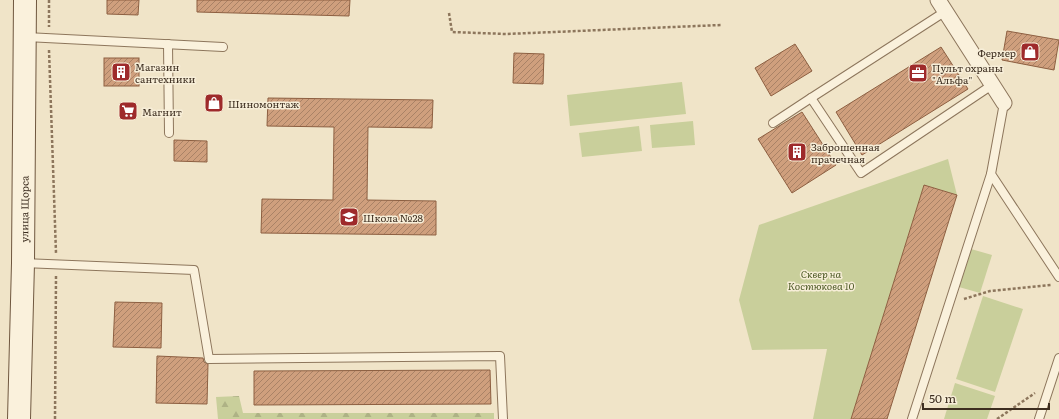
<svg xmlns="http://www.w3.org/2000/svg" width="1059" height="419" font-family="Literata,serif">
	<defs>
		<pattern id="forest-firs" width="22" height="20" patternUnits="userSpaceOnUse"><rect width="22" height="20" fill="#c9cf9b"/><path d="M5 1l3.5 6h-7zM16 11l3.5 6h-7z" fill="#aeb285"/></pattern>
		<pattern id="building-hatch" width="6" height="6" patternUnits="userSpaceOnUse"><rect width="6" height="6" fill="#cf9f7d"/><path d="M-1 1l2-2M0 6l6-6M5 7l2-2" fill="none" stroke="#a98266"/></pattern>
	</defs>
	<rect width="100%" height="100%" fill="#f0e4c8"/>
	<g fill="#c9cf9b">
		<polygon points="682,82 686,114 570,126 567,95"/>
		<polygon points="693,121 695,145 652,148 650,125"/>
		<polygon points="639,126 642,151 582,157 579,133"/>
		<polygon points="948,159 957,195 924,185 851,419 813,419 827,349 752,350 739,300 759,225"/>
		<polygon points="971,249 992,255 980,293 959,287"/>
		<polygon points="983,296 1023,309 995,392 956,379"/>
		<polygon points="955,383 995,396 987,419 944,419"/>
	</g>
	<polygon fill="url(#forest-firs)" points="239,396 243,413 494,413 494,419 218,419 216,397"/>
	<g fill="url(#building-hatch)" stroke="#8d5f41">
		<polygon points="107,0 139,0 138,15 107,14"/>
		<polygon points="197,0 350,0 349,16 197,12"/>
		<polygon points="1007,31 1059,40 1054,70 1002,60"/>
		<polygon points="795,44 812,71 771,96 755,68"/>
		<polygon points="941,47 968,89 862,155 836,112"/>
		<polygon points="514,53 544,54 543,84 513,83"/>
		<rect x="104" y="58" width="35" height="28"/>
		<polygon points="268,98 433,100 432,128 368,127 367,200 436,201 436,235 261,233 262,199 333,200 334,127 267,126"/>
		<polygon points="802,112 836,165 792,193 758,139"/>
		<polygon points="174,140 207,141 207,162 174,161"/>
		<polygon points="924,185 957,195 951,214 887,419 851,419"/>
		<polygon points="115,302 162,303 161,348 113,347"/>
		<polygon points="157,356 203,358 204,362 208,364 207,404 156,403"/>
		<polygon points="490,370 491,404 254,405 254,371"/>
	</g>
	<g fill="none" stroke-linecap="round" stroke-linejoin="round">
		<defs>
			<g id="service">
				<polyline points="26,37 223,47"/>
				<polyline points="168,44 169,133"/>
				<polyline points="811,98 946,11"/>
				<polyline points="1004,103 991,174 1059,277"/>
				<polyline points="773,123 811,98 861,173 992,85"/>
				<polyline points="23,263 194,270 209,359 500,356 503,419"/>
				<polyline points="912,419 991,174"/>
				<polyline points="1039,419 1059,358"/>
			</g>
			<polyline id="minor" points="938,0 1004,103"/>
			<g id="secondary">
				<path id="s1" d="M19,419L23,263L25,0"/>
			</g>
		</defs>
		<use href="#service" stroke="#8d765c" stroke-width="10"/>
		<use href="#minor" stroke="#8d765c" stroke-width="17"/>
		<use href="#secondary" stroke="#6f573f" stroke-width="24"/>
		<g stroke="#8d765c" stroke-width="2.5" stroke-dasharray="3 2" stroke-linecap="butt">
			<polyline points="49,0 49,27"/>
			<polyline points="449,13 452,32 506,34 721,25"/>
			<polyline points="49,50 56,253"/>
			<polyline points="964,299 990,291 1051,285"/>
			<polyline points="55,419 56,276"/>
			<polyline points="997,419 1035,393"/>
		</g>
		<use href="#service" stroke="#faf1dc" stroke-width="8"/>
		<use href="#minor" stroke="#faf1dc" stroke-width="15"/>
		<use href="#secondary" stroke="#faf1dc" stroke-width="22"/>
	</g>
	<defs>
		<symbol id="shop-square" viewBox="-11 -11 22 22"><rect x="-9" y="-9" width="18" height="18" rx="4" fill="#9e2a2b" stroke="#f7eed8"/><path d="M-5-2.5h2.3a2.7 3.5 0 0 1 5.4 0H5L5.5 6h-11ZM-1.5-2.5h3a1.5 2.3 0 0 0-3 0Z" fill="#fff"/></symbol>
		<symbol id="building-square" viewBox="-11 -11 22 22"><rect x="-9" y="-9" width="18" height="18" rx="4" fill="#9e2a2b" stroke="#f7eed8"/><path d="M-4-6H4V6H1V3H-1V6H-4ZM-2.5-4.3h1.7v1.8h-1.7ZM.8-4.3h1.7v1.8H.8ZM-2.5-1h1.7V.8h-1.7ZM.8-1h1.7V.8H.8Z" fill="#fff"/></symbol>
		<symbol id="office-square" viewBox="-11 -11 22 22"><rect x="-9" y="-9" width="18" height="18" rx="4" fill="#9e2a2b" stroke="#f7eed8"/><path d="M-6-3h4V-5.5h4V-3h4V5H-6ZM-1-4.5V-3h2v-1.5ZM-6 0V1H6V0Z" fill="#fff"/></symbol>
		<symbol id="supermarket-square" viewBox="-11 -11 22 22"><rect x="-9" y="-9" width="18" height="18" rx="4" fill="#9e2a2b" stroke="#f7eed8"/><path d="M-6-5.5h2.5l.6 2H6L4.5 2H-2.5L-4.4-4H-6ZM-1.5 3.2a1.3 1.3 0 1 0 .1 0ZM3 3.2a1.3 1.3 0 1 0 .1 0Z" fill="#fff"/></symbol>
		<symbol id="school-square" viewBox="-11 -11 22 22"><rect x="-9" y="-9" width="18" height="18" rx="4" fill="#9e2a2b" stroke="#f7eed8"/><path d="M0-5L7-2L0 1L-7-2ZM-4 1L0 2.5L4 1V4Q0 6-4 4Z" fill="#fff"/></symbol>
	</defs>
	<g fill-rule="evenodd">
		<use href="#shop-square" x="1019" y="41" width="22" height="22"/>
		<use href="#building-square" x="110" y="61" width="22" height="22"/>
		<use href="#office-square" x="907" y="62" width="22" height="22"/>
		<use href="#shop-square" x="203" y="92" width="22" height="22"/>
		<use href="#supermarket-square" x="117" y="100" width="22" height="22"/>
		<use href="#building-square" x="786" y="141" width="22" height="22"/>
		<use href="#school-square" x="338" y="206" width="22" height="22"/>
	</g>
	<g text-anchor="middle" dominant-baseline="central" stroke-width="3" stroke-linejoin="round" paint-order="stroke">
		<g font-size="10" fill="#3d2e20" stroke="#f7eed8" text-anchor="start">
			<text x="1016" y="52" text-anchor="end">Фермер</text>
			<text x="135" y="66">Магазин<tspan x="135" dy="12">сантехники</tspan></text>
			<text x="932" y="67">Пульт охраны<tspan x="932" dy="12">"Альфа"</tspan></text>
			<text x="228" y="103">Шиномонтаж</text>
			<text x="142" y="111">Магнит</text>
			<text x="811" y="146">Заброшенная<tspan x="811" dy="12">прачечная</tspan></text>
			<text x="363" y="217">Школа №28</text>
		</g>
		<g font-size="10" fill="#3d2e20" stroke="#f7eed8">
			<text stroke="none"><textPath href="#s1" startOffset="210">улица Щорса</textPath></text>
		</g>
		<g font-size="10" font-style="italic" fill="#4d5a26" stroke="#f7eed8">
			<text x="821" y="273">Сквер на<tspan x="821" dy="12">Костюкова 10</tspan></text>
		</g>
	</g>
	<path d="M923 403v6h126v-6" fill="none" stroke="#3d2e20" stroke-width="2"/>
	<text x="929" y="403" font-size="12" fill="#3d2e20" stroke="#f7eed8" stroke-width="3" paint-order="stroke">50 m</text>
</svg>
